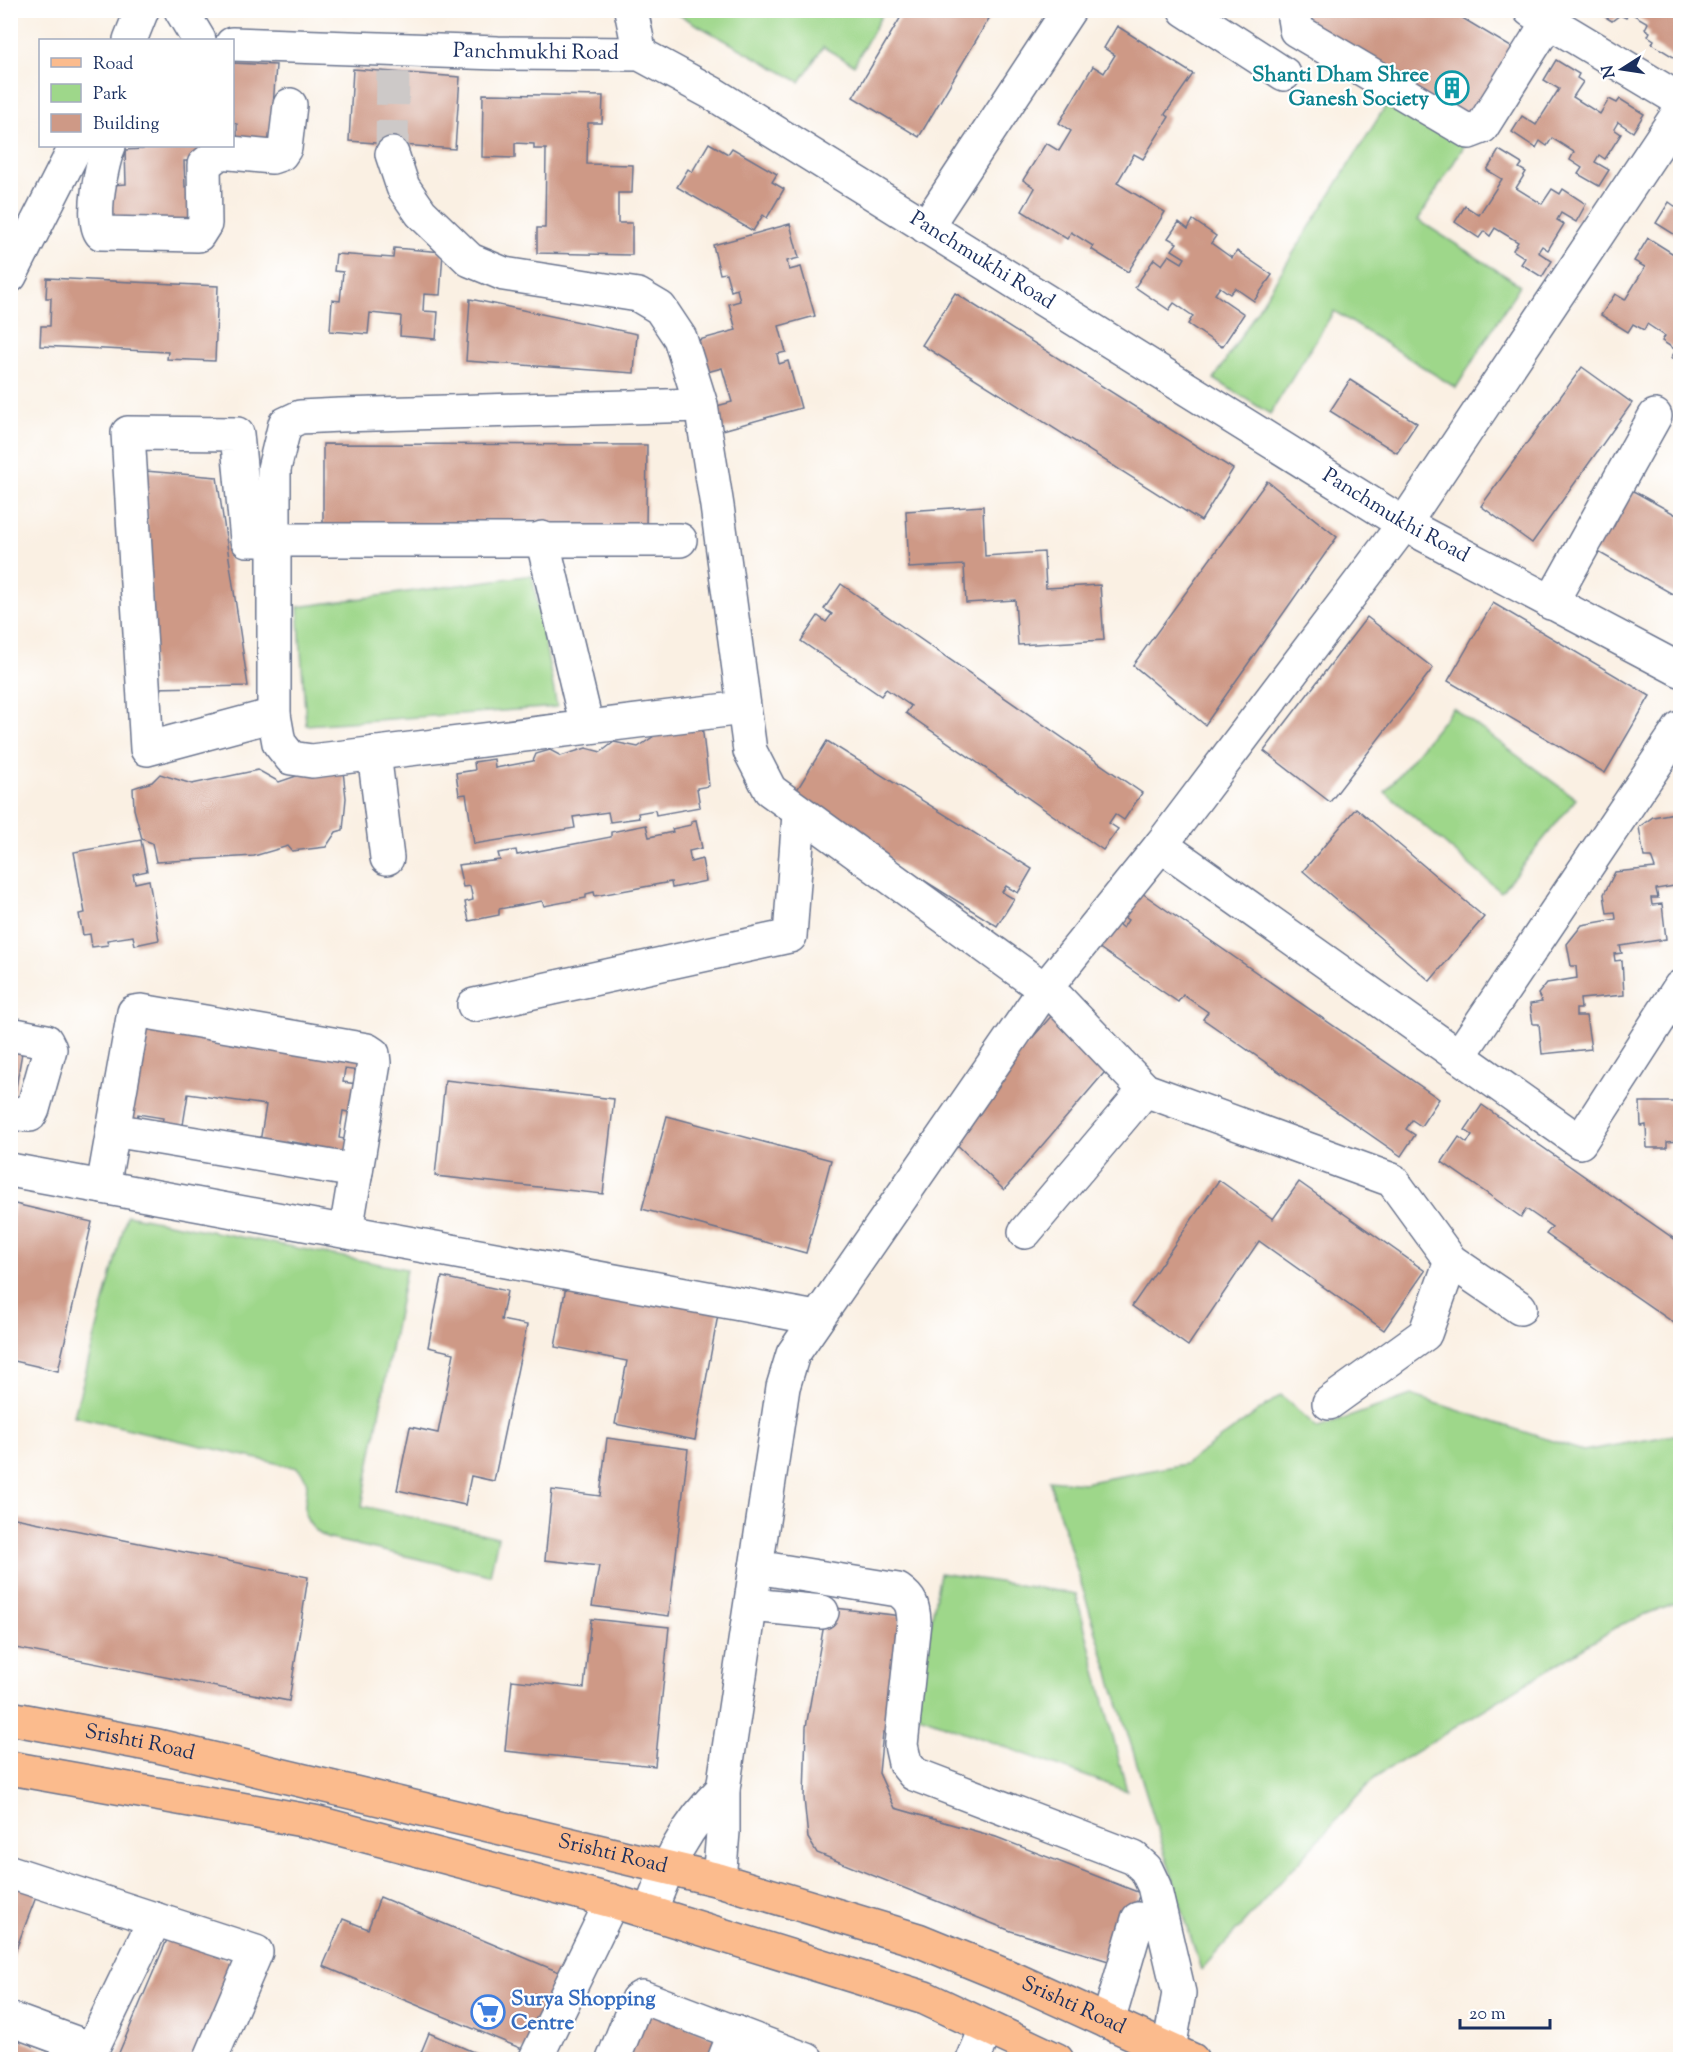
<svg xmlns="http://www.w3.org/2000/svg" width="1691" height="2070" font-family="'Sorts Mill Goudy',serif">
	<rect width="100%" height="100%" fill="#fff"/>
	<filter id="ink" filterUnits="userSpaceOnUse"><feTurbulence type="fractalNoise" baseFrequency=".0167" numOctaves="2"/><feDisplacementMap in="SourceGraphic" scale="12" xChannelSelector="R" yChannelSelector="G"/><feConvolveMatrix kernelMatrix="1 2 1 2 8 2 1 2 1" color-interpolation-filters="sRGB"/></filter>
	<filter id="wash" filterUnits="userSpaceOnUse"><feTurbulence type="fractalNoise" baseFrequency=".008" numOctaves="4" result="noise"/><feDisplacementMap in="SourceGraphic" scale="24" xChannelSelector="R" yChannelSelector="G"/><feGaussianBlur stdDeviation="1.35" result="paint"/><feColorMatrix in="noise" values="0 0 0 0 0 0 0 0 0 0 0 0 0 0 0 0 0 1.4 0 .05"/><feComposite in="paint" operator="in"/></filter>
	<g filter="url(#wash)">
		<rect width="100%" height="100%" fill="#faf0e3"/>
		<g fill="#9ed78a" stroke="#5c8374" stroke-width="1.5">
			<polygon points="672,11 884,10 884,11 854,65 823,47 800,82"/>
			<polygon points="1392,96 1466,143 1418,220 1520,285 1456,388 1334,311 1270,414 1214,379"/>
			<polygon points="532,575 557,707 306,725 298,607"/>
			<polygon points="1453,708 1576,799 1501,892 1385,792"/>
			<path d="M127,1215L406,1269L362,1506L498,1537L490,1575L326,1538C282,1511 324,1490 297,1468L74,1416Z"/>
			<polygon points="1281,1395 1318,1428 1411,1395 1583,1451 1680,1434 1680,1602 1620,1625 1375,1777 1201,1970 1049,1480 1083,1483 1185,1464"/>
			<polygon points="940,1573 1076,1594 1127,1791 914,1714"/>
		</g>
		<g id="blocks">
			<g fill="#ce9986">
				<polygon points="905,10 994,10 919,137 853,97"/>
				<polygon points="1309,10 1449,10 1516,50 1472,125 1301,23"/>
				<polygon points="1594,10 1680,10 1680,61 1652,44 1654,40 1648,36 1650,32 1645,29 1648,23 1629,12 1626,18 1620,15 1612,21"/>
				<polygon points="1117,26 1193,74 1165,114 1169,117 1143,159 1134,154 1117,183 1165,212 1128,272 1091,249 1093,246 1071,232 1067,239 1022,211 1035,188 1023,180 1046,143 1059,151 1071,131 1059,123 1093,66 1104,73 1115,55 1104,48"/>
				<polygon points="1556,60 1579,74 1577,78 1583,82 1573,97 1600,114 1609,99 1617,103 1620,99 1644,114 1633,132 1618,122 1614,129 1621,134 1605,159 1599,155 1595,162 1609,170 1599,186 1578,174 1582,168 1570,160 1574,152 1552,138 1547,146 1540,141 1536,148 1512,132 1522,116 1536,125 1559,89 1544,80"/>
				<polygon points="232,63 276,65 270,149 237,145 237,124 232,123"/>
				<polygon points="353,69 460,77 455,149 349,141"/>
				<polygon points="483,94 603,96 602,123 588,123 587,164 633,165 632,193 618,193 618,223 632,223 632,255 537,253 537,228 545,228 546,149 534,149 534,144 515,143 515,158 482,157"/>
				<polygon points="709,143 728,154 732,148 777,174 772,182 784,189 767,218 763,215 753,231 677,187 688,169 692,172"/>
				<polygon points="143,146 200,146 201,161 184,161 185,187 193,186 195,225 110,227 111,185 126,184 125,150 143,149"/>
				<polygon points="1499,150 1522,164 1519,168 1526,172 1516,188 1542,204 1552,189 1560,194 1563,189 1586,204 1576,222 1561,213 1557,220 1564,224 1548,250 1542,246 1538,252 1552,261 1542,277 1521,264 1525,258 1513,250 1518,242 1495,228 1490,236 1484,231 1479,238 1455,222 1465,206 1479,215 1502,179 1487,170"/>
				<polygon points="1680,199 1680,238 1656,223 1669,202 1676,207"/>
				<polygon points="1193,220 1216,236 1211,243 1232,258 1237,251 1272,275 1254,301 1235,288 1230,294 1220,287 1215,294 1244,314 1222,347 1188,324 1193,316 1174,303 1169,310 1135,287 1154,259 1162,265 1169,255 1182,263 1185,258 1172,250 1177,243 1168,238 1179,222 1188,229"/>
				<polygon points="790,224 799,258 787,261 789,270 801,267 815,316 779,326 786,352 777,354 779,364 788,361 801,408 719,431 713,407 732,402 722,368 707,372 699,340 736,330 729,304 740,301 737,289 731,291 726,273 720,274 713,245"/>
				<polygon points="1648,238 1680,258 1680,364 1671,358 1676,350 1662,341 1665,336 1647,324 1644,330 1633,324 1628,332 1601,315 1615,294 1625,300 1645,267 1634,261"/>
				<polygon points="394,248 443,252 440,295 424,294 423,311 438,312 436,339 400,336 401,316 370,313 368,334 330,331 332,300 340,301 343,272 334,271 336,254 393,258"/>
				<polygon points="47,278 218,286 215,361 167,359 168,352 40,346 41,326 50,326 51,298 46,298"/>
				<polygon points="955,293 1233,469 1201,521 922,345"/>
				<polygon points="470,299 637,334 634,373 466,361"/>
				<polygon points="1582,367 1632,403 1532,543 1481,506"/>
				<polygon points="1350,380 1417,423 1397,453 1330,411"/>
				<polygon points="323,444 647,445 646,529 323,528"/>
				<polygon points="145,471 217,477 248,686 154,688"/>
				<polygon points="1267,481 1337,537 1205,725 1133,665"/>
				<polygon points="1626,487 1680,517 1680,588 1676,596 1591,548 1606,521 1614,526 1618,518 1611,514"/>
				<polygon points="983,506 985,556 1044,552 1046,588 1100,585 1104,640 1018,645 1015,600 966,603 964,565 909,568 906,511"/>
				<polygon points="841,584 1142,793 1124,820 1115,814 1109,823 1118,829 1103,850 906,713 911,706 886,689 881,696 801,641 818,616 826,622 832,614 824,609"/>
				<polygon points="1493,603 1650,696 1605,773 1448,681"/>
				<polygon points="1367,617 1433,668 1330,802 1264,751"/>
				<polygon points="702,725 709,786 697,788 700,807 656,815 655,810 638,813 639,818 610,822 608,812 573,817 575,828 474,844 466,794 459,795 456,773 475,770 474,762 494,759 495,768 533,761 536,754 550,750 561,756 586,748 601,752 614,742 638,747 666,728"/>
				<polygon points="827,741 1032,869 1018,893 1006,886 1002,892 1014,899 997,926 792,798"/>
				<polygon points="329,765 343,771 346,798 343,830 336,832 326,847 292,851 288,846 254,856 156,862 152,843 142,839 134,809 133,788 152,782 160,774 192,784 258,770 279,782"/>
				<polygon points="1356,808 1484,917 1430,981 1303,871"/>
				<polygon points="1680,812 1680,885 1656,889 1658,898 1651,898 1652,905 1662,904 1666,939 1620,946 1622,953 1614,954 1615,961 1622,960 1624,995 1580,999 1581,1009 1576,1009 1576,1016 1586,1016 1591,1049 1542,1054 1539,1024 1533,1024 1530,1004 1542,1002 1538,994 1547,983 1577,978 1576,966 1571,966 1567,944 1582,925 1616,919 1615,912 1607,913 1604,894 1615,872 1655,868 1651,857 1644,857 1639,827 1653,817"/>
				<polygon points="696,820 702,848 689,851 691,862 702,859 706,881 672,888 671,882 595,896 594,892 586,894 586,898 544,906 542,901 499,909 499,915 469,921 465,902 473,900 470,886 463,887 458,865 500,860 498,853 516,850 517,855 611,837 611,832 646,825 649,837 673,832 672,829 691,825 691,821"/>
				<polygon points="141,840 147,871 133,874 135,883 149,880 159,940 135,945 133,936 107,940 108,945 92,947 90,934 83,935 79,914 85,913 74,852"/>
				<polygon points="1139,891 1439,1099 1421,1126 1412,1120 1406,1129 1415,1135 1401,1156 1203,1019 1208,1012 1183,995 1178,1002 1098,947 1115,922 1123,928 1128,920 1121,915"/>
				<polygon points="1054,1013 1110,1066 1004,1190 947,1135"/>
				<polygon points="140,1024 361,1057 359,1071 345,1069 343,1082 357,1084 353,1113 343,1111 339,1138 349,1140 347,1158 310,1153 311,1145 286,1141 285,1146 260,1142 266,1105 188,1094 182,1131 161,1128 163,1118 138,1114 136,1127 126,1126"/>
				<polygon points="10,1039 24,1041 13,1105 10,1105"/>
				<polygon points="445,1080 614,1099 603,1194 435,1176"/>
				<polygon points="1640,1102 1680,1102 1680,1141 1667,1142 1667,1148 1647,1148 1646,1125 1641,1126"/>
				<polygon points="1482,1105 1680,1243 1680,1327 1546,1234 1552,1227 1526,1209 1521,1217 1442,1162 1459,1137 1467,1143 1472,1135 1465,1130"/>
				<polygon points="667,1116 831,1160 806,1253 642,1209"/>
				<polygon points="1219,1180 1273,1219 1299,1182 1425,1271 1384,1330 1259,1241 1188,1346 1132,1306"/>
				<polygon points="15,1204 92,1222 58,1371 10,1360 10,1222"/>
				<polygon points="568,1275 720,1304 695,1440 615,1424 627,1361 555,1347"/>
				<polygon points="442,1277 507,1291 501,1320 527,1325 494,1481 471,1476 465,1505 397,1490 410,1427 438,1433 454,1353 428,1347"/>
				<polygon points="607,1438 688,1449 669,1616 592,1606 599,1566 545,1560 552,1490 600,1496"/>
				<polygon points="10,1517 308,1577 289,1701 10,1647"/>
				<polygon points="827,1607 901,1616 892,1735 883,1732 879,1773 895,1808 996,1837 1140,1893 1115,1963 1011,1931 817,1853 808,1838 804,1798 806,1727"/>
				<polygon points="591,1619 669,1627 655,1766 505,1751 512,1680 584,1688"/>
				<polygon points="10,1881 38,1892 11,1962 10,1962"/>
				<polygon points="380,1897 559,1972 527,2051 323,1966 343,1919 368,1929"/>
				<polygon points="169,1935 237,1964 197,2060 116,2060"/>
				<polygon points="638,2005 725,2042 718,2060 616,2060"/>
				<polygon points="429,2033 492,2060 418,2060"/>
				<polygon points="10,2036 67,2059 67,2060 10,2060"/>
			</g>
		</g>
	</g>
	<g filter="url(#ink)">
		<use href="#blocks" fill-opacity="0" stroke="#69738d" stroke-width="1.5"/>
		<g fill="none" stroke-linecap="round" stroke-linejoin="round">
			<polyline stroke="#cdc9c8" stroke-width="33" stroke-dasharray="33 16" stroke-linecap="butt" points="392,154 393,66"/>
			<defs>
				<g id="minor">
					<polyline points="181,10 199,40"/>
					<polyline points="631,10 640,54"/>
					<polyline points="1185,10 1284,74"/>
					<polyline points="1298,10 1294,18 1296,30 1469,132 1482,127 1548,22"/>
					<polyline points="1530,10 1680,100"/>
					<polyline points="130,40 142,10"/>
					<path id="s1" d="M232,44L498,53L640,54L712,93L1404,524L1680,670"/>
					<path d="M109,146C102,161 90,220 101,233L198,235L205,224L204,165L220,152L272,157L281,154L285,148L290,105"/>
					<polyline points="392,154 403,187 421,213 470,260 504,274 638,295 660,308 680,338 701,405 717,506 750,751 770,790 1058,999 1145,1090 1392,1180 1451,1261 1520,1308"/>
					<polyline points="926,227 1069,10"/>
					<polyline points="10,276 76,146"/>
					<polyline points="701,405 340,415 300,417 285,424 274,469 274,715 279,743 291,758 312,761 743,708"/>
					<polyline points="542,538 587,727"/>
					<polyline points="1551,603 1655,416"/>
					<polyline points="274,715 147,749 128,433 237,434 247,540 680,540"/>
					<polyline points="374,753 387,858"/>
					<polyline points="1161,845 1580,1142 1680,987"/>
					<polyline points="474,1005 790,936 799,814"/>
					<polyline points="10,1034 46,1041 50,1049 33,1109 30,1115 10,1113"/>
					<polyline points="1459,1056 1680,728"/>
					<polyline points="113,1130 356,1171"/>
					<polyline points="10,1170 816,1318"/>
					<polyline points="103,1187 134,1012 141,1011 367,1050 373,1054 374,1063 346,1231"/>
					<polyline points="1025,1232 1145,1090"/>
					<polyline points="1329,1403 1425,1334 1451,1261"/>
					<path d="M756,1567L898,1590C911,1599 913,1605 914,1621L901,1745L905,1763L914,1774L1134,1858L1146,1869L1154,1886L1179,1993L1169,2049"/>
					<polyline points="752,1605 822,1612"/>
					<polyline points="723,1789 783,1387 793,1354 1045,989 1161,845 1404,524 1680,111"/>
					<polyline points="10,1872 256,1952 210,2060"/>
					<path d="M650,1913C667,1864 685,1826 723,1789V1832L719,1880"/>
					<polyline points="10,2019 92,2049 88,2060"/>
					<polyline points="1108,2022 1138,1919"/>
					<polyline points="92,2049 155,1919"/>
					<polyline points="535,2060 612,1901"/>
					<polyline points="613,2060 637,2000 642,1997 807,2060"/>
					<polyline points="724,2060 735,2032"/>
					<polyline points="973,2060 987,2027"/>
				</g>
				<g id="major">
					<path id="s2" d="M10,1718L158,1746L719,1880L918,1940L1016,1980L1192,2060"/>
					<polyline points="10,1768 314,1822 612,1901 925,1998 1057,2060"/>
				</g>
			</defs>
			<use href="#minor" stroke="#69738d" stroke-width="36"/>
			<use href="#major" stroke="#69738d" stroke-width="36"/>
			<use href="#minor" stroke="#fff" stroke-width="33"/>
			<use href="#major" stroke="#fbbb8d" stroke-width="33"/>
		</g>
	</g>
	<defs>
		<symbol id="building-ring" viewBox="-11 -11 22 22"><circle r="9.5" fill="#fff" stroke="#0f9aa8" stroke-width="1.5"/><path d="M-4-6H4V6H1V3H-1V6H-4ZM-2.5-4.3h1.7v1.8h-1.7ZM.8-4.3h1.7v1.8H.8ZM-2.5-1h1.7V.8h-1.7ZM.8-1h1.7V.8H.8Z" fill="#0f9aa8"/></symbol>
		<symbol id="supermarket-ring" viewBox="-11 -11 22 22"><circle r="9.5" fill="#fff" stroke="#3f7fe0" stroke-width="1.5"/><path d="M-6-5.5h2.5l.6 2H6L4.5 2H-2.5L-4.4-4H-6ZM-1.5 3.2a1.3 1.3 0 1 0 .1 0ZM3 3.2a1.3 1.3 0 1 0 .1 0Z" fill="#3f7fe0"/></symbol>
	</defs>
	<g fill-rule="evenodd">
		<use href="#building-ring" x="1433" y="69" width="38" height="38"/>
		<use href="#supermarket-ring" x="469" y="1993" width="38" height="38"/>
	</g>
	<g text-anchor="middle" dominant-baseline="central" stroke-width="4.5" stroke-linejoin="round" paint-order="stroke">
		<g font-size="21" fill="#1b2f5e" stroke="#fff">
			<text stroke="none"><textPath href="#s1" startOffset="304">Panchmukhi Road</textPath></text>
			<text stroke="none"><textPath href="#s1" startOffset="808">Panchmukhi Road</textPath></text>
			<text stroke="none"><textPath href="#s1" startOffset="1294">Panchmukhi Road</textPath></text>
			<text stroke="none"><textPath href="#s2" startOffset="132">Srishti Road</textPath></text>
			<text stroke="none"><textPath href="#s2" startOffset="618">Srishti Road</textPath></text>
			<text stroke="none"><textPath href="#s2" startOffset="1104">Srishti Road</textPath></text>
		</g>
		<g font-size="21" font-weight="bold" fill="#0d838f" stroke="#fff" text-anchor="end">
			<text x="1429" y="76">Shanti Dham Shree<tspan x="1429" dy="24">Ganesh Society</tspan></text>
		</g>
		<g font-size="21" font-weight="bold" fill="#366cbe" stroke="#fff" text-anchor="start">
			<text x="511" y="2000">Surya Shopping<tspan x="511" dy="24">Centre</tspan></text>
		</g>
	</g>
	<rect width="1691" height="2070" fill="none" stroke="#fff" stroke-width="36"/>
	<rect x="39" y="39" width="195" height="108" fill="#ffffff" stroke="#a4acbf" stroke-width="1.5"/>
	<rect x="51" y="58" width="30" height="9" fill="#fbbb8d" stroke="#a4acbf" stroke-width="1.5"/>
	<text x="93" y="69" font-size="18" fill="#1b2f5e">Road</text>
	<rect x="51" y="84" width="30" height="18" fill="#9ed78a" stroke="#a4acbf" stroke-width="1.5"/>
	<text x="93" y="99" font-size="18" fill="#1b2f5e">Park</text>
	<rect x="51" y="114" width="30" height="18" fill="#ce9986" stroke="#a4acbf" stroke-width="1.5"/>
	<text x="93" y="129" font-size="18" fill="#1b2f5e">Building</text>
	<g transform="translate(1622 69) rotate(258)" stroke="#ffffff" stroke-width="4.5" paint-order="stroke">
	<path d="M0-4.5L10 22L0 15L-10 22Z" fill="#1b2f5e"/>
	<text y="-9" font-size="16" font-weight="bold" text-anchor="middle" fill="#1b2f5e">N</text>
	</g>
	<path d="M1460 2019v9h90v-9" fill="none" stroke="#1b2f5e" stroke-width="3"/>
	<text x="1469" y="2019" font-size="18" fill="#1b2f5e" stroke="#ffffff" stroke-width="4.5" paint-order="stroke">20 m</text>
</svg>
